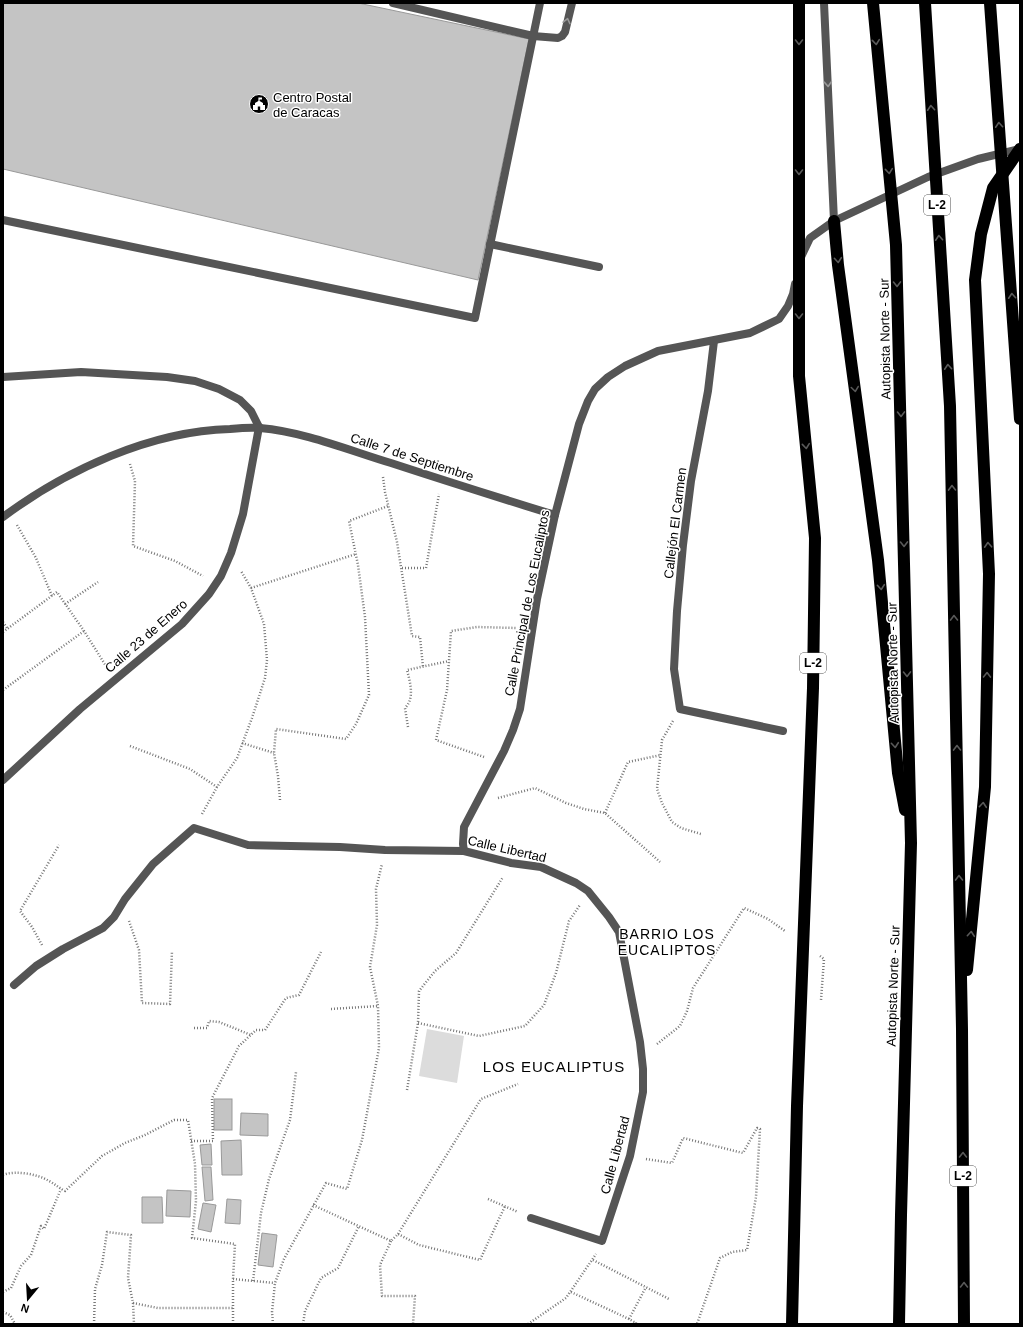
<svg xmlns="http://www.w3.org/2000/svg" width="1023" height="1327" font-family="Arial,sans-serif">
	<rect width="100%" height="100%" fill="#fff"/>
	<polygon fill="#dcdcdc" points="427,1029 464,1036 457,1083 419,1076"/>
	<g fill="#c4c4c4" stroke="#999">
		<polygon points="3,3 358,3 529,39 478,280 3,169"/>
		<rect x="214" y="1099" width="18" height="31"/>
		<polygon points="241,1113 268,1114 268,1136 240,1135"/>
		<polygon points="241,1140 242,1175 222,1175 221,1141"/>
		<polygon points="211,1144 212,1165 202,1165 200,1145"/>
		<polygon points="202,1167 211,1167 213,1200 205,1201"/>
		<polygon points="167,1190 191,1191 190,1217 166,1216"/>
		<polygon points="142,1197 162,1197 163,1223 142,1223"/>
		<polygon points="227,1199 241,1200 240,1224 225,1223"/>
		<polygon points="203,1203 216,1205 211,1232 198,1229"/>
		<polygon points="262,1233 277,1235 273,1267 258,1265"/>
	</g>
	<g fill="none" stroke-linecap="round" stroke-linejoin="round">
		<g stroke="#777" stroke-width="2.5" stroke-dasharray="1 2" stroke-linecap="butt">
			<polyline points="130,464 135,481 133,546 175,561 203,576"/>
			<polyline points="383,477 385,492 397,542 412,636 420,637 423,667"/>
			<polyline points="17,525 36,558 52,596"/>
			<polyline points="402,568 426,568 439,494"/>
			<polyline points="251,588 356,554"/>
			<polyline points="65,604 98,582"/>
			<polyline points="3,622 7,628"/>
			<polyline points="3,632 57,592 84,631 106,666"/>
			<polyline points="3,690 84,631"/>
			<polyline points="673,721 662,740 657,789 662,803 672,822 681,828 701,834"/>
			<path d="M408,727L405,708C415,698 410,682 407,670L449,661"/>
			<polyline points="242,743 274,753"/>
			<polyline points="130,746 190,769 217,787"/>
			<polyline points="484,757 436,740 447,690 451,631 477,627 517,628"/>
			<polyline points="498,798 535,788 566,803 584,809 605,813 660,862"/>
			<polyline points="280,800 278,776 274,753 276,729 346,739 356,724 369,695 365,617 358,565 349,521 388,506"/>
			<polyline points="605,813 628,762 661,755"/>
			<polyline points="202,814 217,787 237,758 252,718 265,678 267,660 264,624 251,588 241,571"/>
			<polyline points="129,921 139,950 142,1003 170,1004 172,951"/>
			<polyline points="42,945 32,927 20,911 59,845"/>
			<polyline points="820,956 824,959 821,1000"/>
			<polyline points="331,1009 378,1006"/>
			<polyline points="418,1023 479,1036 525,1026 544,1005 556,973 569,921 580,905"/>
			<polyline points="194,1028 207,1028 209,1021 219,1022 251,1035"/>
			<polyline points="657,1044 680,1026 687,1011 693,988 744,908 768,919 785,931"/>
			<polyline points="407,1090 418,1023 419,991 435,971 456,953 503,877"/>
			<polyline points="191,1141 213,1141 212,1098 239,1046 256,1030 265,1030 286,998 299,995 321,952"/>
			<polyline points="646,1159 672,1163 683,1138 743,1153 757,1128 760,1129 756,1197 747,1250 732,1252 720,1258 697,1324"/>
			<path d="M3,1175C15,1170 38,1174 49,1181C55,1184 59,1188 65,1191L102,1156L125,1143L145,1135L174,1120H188L195,1164L196,1201L192,1238L235,1244L233,1279"/>
			<polyline points="488,1199 518,1212"/>
			<polyline points="313,1205 391,1241 398,1234 419,1245 480,1260 505,1206"/>
			<polyline points="398,1234 481,1099 518,1084"/>
			<polyline points="391,1241 380,1265 382,1296 415,1296 413,1324"/>
			<polyline points="593,1260 669,1299"/>
			<polyline points="253,1281 261,1213 269,1179 290,1120 296,1072"/>
			<polyline points="3,1292 11,1288 21,1266 31,1255 41,1226 44,1229 61,1189"/>
			<polyline points="571,1292 629,1319 636,1323 635,1324"/>
			<polyline points="133,1303 158,1308 233,1308"/>
			<polyline points="3,1312 10,1315 15,1324"/>
			<polyline points="629,1319 646,1287"/>
			<polyline points="94,1324 95,1289 102,1265 107,1232 131,1235 128,1278 133,1303 134,1324"/>
			<polyline points="233,1324 233,1279 275,1283"/>
			<polyline points="273,1324 272,1312 275,1283 284,1259 326,1183 347,1189 362,1140 379,1048 378,1006 370,967 377,925 376,889 382,864"/>
			<polyline points="303,1324 305,1311 321,1278 338,1268 359,1226"/>
			<polyline points="528,1324 566,1298 596,1254"/>
		</g>
		<g stroke="#555" stroke-width="8">
			<polyline points="393,3 533,36 558,38 562,36 565,32 572,3"/>
			<polyline points="3,220 475,318 540,3"/>
			<polyline points="490,244 599,267"/>
		</g>
		<g stroke="#555" stroke-width="8">
			<polyline points="824,3 834,221"/>
			<polyline points="801,257 810,238 834,221 928,177 978,159 1020,149"/>
			<polyline points="714,341 708,391 691,481 683,545 677,611 674,669 680,709 783,731"/>
			<polyline points="3,377 81,372 167,377 195,381 219,389 240,400 251,411 259,427"/>
			<path d="M3,517C66,470 151,431 230,429C240,428 251,427 260,428C305,432 348,450 391,463C446,481 500,498 555,515"/>
			<polyline points="3,780 80,709 182,624 209,594 221,576 231,553 243,514 259,427"/>
			<polyline points="464,851 463,844 464,827 504,751 513,730 520,709 537,599 555,515 579,424 588,401 595,389 608,377 625,366 658,351 750,333 779,319 788,306 793,294 795,284"/>
			<polyline points="14,985 36,966 63,949 103,928 114,917 125,899 153,864 194,828 248,845 340,847 385,850 464,851 511,863 541,867 576,883 588,891 609,917 619,932 640,1042 643,1069 643,1092 630,1156 602,1241 531,1218"/>
		</g>
		<g stroke="#000" stroke-width="12">
			<polyline points="873,3 896,245 911,843 901,1215 899,1324"/>
			<polyline points="925,3 950,406 962,1029 964,1324"/>
			<polyline points="990,3 1020,419"/>
			<polyline points="834,221 838,265 878,560 898,773 905,810"/>
			<polyline points="967,970 985,787 989,574 975,280 981,234 993,188 1020,149"/>
			<polyline points="792,1324 797,1106 813,688 815,538 799,376 799,3"/>
		</g>
	</g>
	<defs><path id="oneway-chevron" d="M-2-3.5L2.5 0L-2 3.5" fill="none" stroke-width="1.6" stroke-linecap="round" stroke-linejoin="round"/></defs>
	<g stroke="#999">
		<use href="#oneway-chevron" transform="translate(567 21) rotate(-77)"/>
		<use href="#oneway-chevron" transform="translate(828 84) rotate(87)"/>
	</g>
	<g stroke="#595959">
		<use href="#oneway-chevron" transform="translate(799 42) rotate(90)"/>
		<use href="#oneway-chevron" transform="translate(876 42) rotate(84)"/>
		<use href="#oneway-chevron" transform="translate(931 108) rotate(-94)"/>
		<use href="#oneway-chevron" transform="translate(999 125) rotate(-94)"/>
		<use href="#oneway-chevron" transform="translate(889 171) rotate(84)"/>
		<use href="#oneway-chevron" transform="translate(799 172) rotate(90)"/>
		<use href="#oneway-chevron" transform="translate(939 238) rotate(-94)"/>
		<use href="#oneway-chevron" transform="translate(838 260) rotate(85)"/>
		<use href="#oneway-chevron" transform="translate(897 284) rotate(89)"/>
		<use href="#oneway-chevron" transform="translate(1012 296) rotate(-94)"/>
		<use href="#oneway-chevron" transform="translate(799 316) rotate(90)"/>
		<use href="#oneway-chevron" transform="translate(948 367) rotate(-94)"/>
		<use href="#oneway-chevron" transform="translate(855 389) rotate(82)"/>
		<use href="#oneway-chevron" transform="translate(901 414) rotate(89)"/>
		<use href="#oneway-chevron" transform="translate(806 446) rotate(84)"/>
		<use href="#oneway-chevron" transform="translate(952 488) rotate(-91)"/>
		<use href="#oneway-chevron" transform="translate(904 544) rotate(89)"/>
		<use href="#oneway-chevron" transform="translate(988 545) rotate(-93)"/>
		<use href="#oneway-chevron" transform="translate(881 587) rotate(85)"/>
		<use href="#oneway-chevron" transform="translate(954 618) rotate(-91)"/>
		<use href="#oneway-chevron" transform="translate(907 674) rotate(89)"/>
		<use href="#oneway-chevron" transform="translate(987 675) rotate(-89)"/>
		<use href="#oneway-chevron" transform="translate(895 745) rotate(85)"/>
		<use href="#oneway-chevron" transform="translate(957 748) rotate(-91)"/>
		<use href="#oneway-chevron" transform="translate(983 805) rotate(-85)"/>
		<use href="#oneway-chevron" transform="translate(959 878) rotate(-91)"/>
		<use href="#oneway-chevron" transform="translate(971 934) rotate(-85)"/>
		<use href="#oneway-chevron" transform="translate(963 1155) rotate(-90)"/>
		<use href="#oneway-chevron" transform="translate(964 1285) rotate(-90)"/>
	</g>
	<defs>
		<symbol id="civic-disc" viewBox="-11 -11 22 22"><circle r="9.5" fill="#000" stroke="#fff"/><path d="M-.6-6.5H3V-4.5H.6V-3L4-1V1h2V6H-6V1h2V-1L-.6-3ZM-1.2 2.5V6h2.4V2.5Z" fill="#fff"/></symbol>
	</defs>
	<g fill-rule="evenodd">
		<use href="#civic-disc" x="248" y="93" width="22" height="22"/>
	</g>
	<g text-anchor="middle" dominant-baseline="central" stroke-width="3" stroke-linejoin="round" paint-order="stroke">
		<g fill="#fff" stroke="#4c4c4c" stroke-width="1">
			<rect x="924" y="195" width="26" height="20" rx="3"/>
			<rect x="800" y="653" width="26" height="20" rx="3"/>
			<rect x="950" y="1166" width="26" height="20" rx="3"/>
		</g>
		<g font-size="12" font-weight="bold" fill="#000">
			<text x="937" y="205">L-2</text>
			<text x="813" y="663">L-2</text>
			<text x="963" y="1176">L-2</text>
		</g>
		<g font-size="13" fill="#000" stroke="#fff" text-anchor="start">
			<text x="273" y="97">Centro Postal<tspan x="273" dy="15">de Caracas</tspan></text>
		</g>
		<g font-size="13" fill="#000" stroke="#fff">
			<text transform="translate(885 339) rotate(-91)">Autopista Norte - Sur</text>
			<text transform="translate(412 457) rotate(18)">Calle 7 de Septiembre</text>
			<text transform="translate(675 523) rotate(-83)">Callejón El Carmen</text>
			<text transform="translate(527 603) rotate(-79)">Calle Principal de Los Eucaliptos</text>
			<text transform="translate(146 636) rotate(-41)">Calle 23 de Enero</text>
			<text transform="translate(893 663) rotate(-91)">Autopista Norte - Sur</text>
			<text transform="translate(507 849) rotate(13)">Calle Libertad</text>
			<text transform="translate(893 986) rotate(-88)">Autopista Norte - Sur</text>
			<text transform="translate(615 1155) rotate(-75)">Calle Libertad</text>
		</g>
		<g font-size="14" letter-spacing="1" fill="#000" stroke="#fff">
			<text x="667" y="934">BARRIO LOS<tspan x="667" dy="16">EUCALIPTOS</tspan></text>
		</g>
		<g font-size="15" letter-spacing="1" fill="#000" stroke="#fff">
			<text x="554" y="1066">LOS EUCALIPTUS</text>
		</g>
	</g>
	<rect width="1023" height="1327" fill="none" stroke="#000000" stroke-width="8"/>
	<g transform="translate(28 1299) rotate(198)" stroke="#ffffff" stroke-width="3" paint-order="stroke">
	<path d="M0-3L7 15L0 10L-7 15Z" fill="#000000"/>
	<text y="-6" font-size="11" font-weight="bold" text-anchor="middle" fill="#000000">N</text>
	</g>
</svg>
